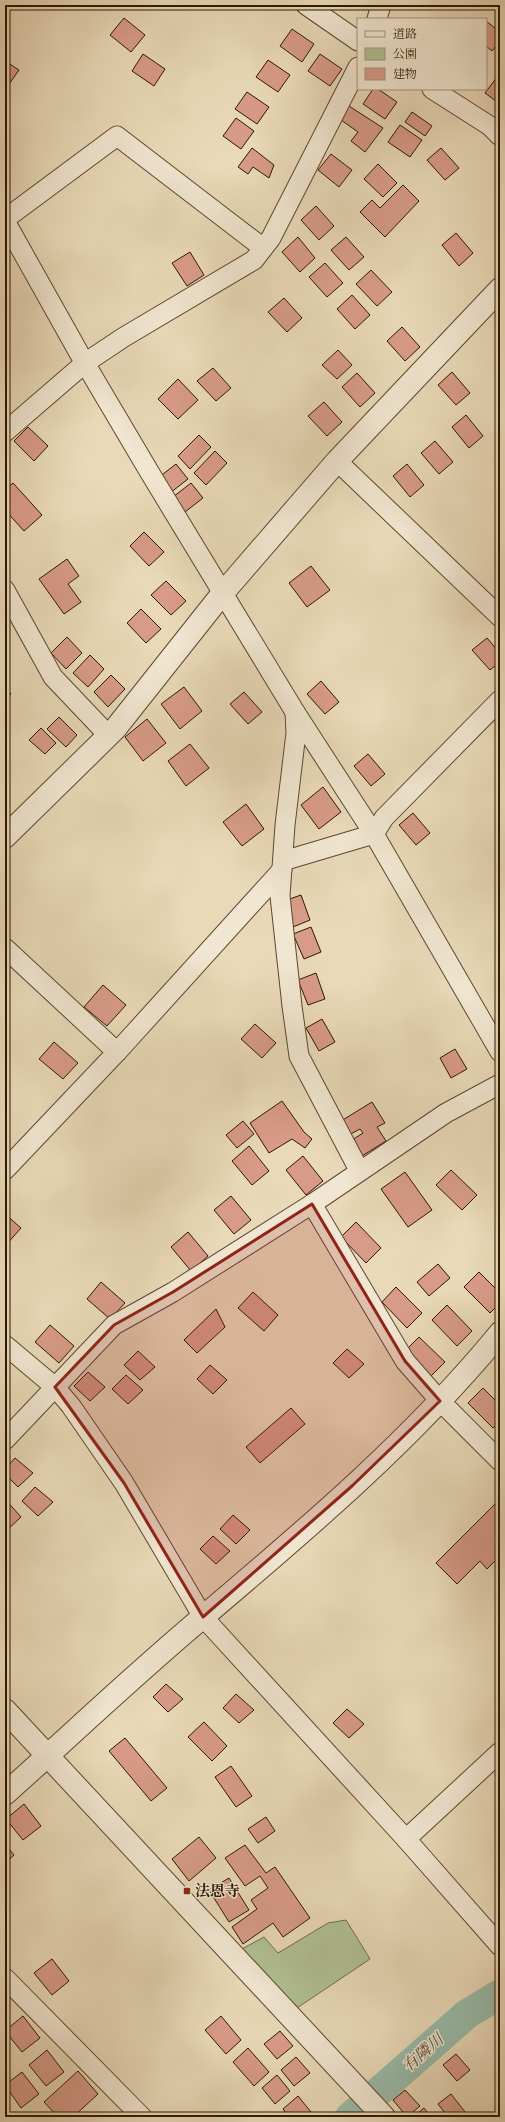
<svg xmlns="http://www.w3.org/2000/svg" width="505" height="2122" font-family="Alegreya,'Noto Serif JP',serif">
	<rect width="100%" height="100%" fill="#e9d9b8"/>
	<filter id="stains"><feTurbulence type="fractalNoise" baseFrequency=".005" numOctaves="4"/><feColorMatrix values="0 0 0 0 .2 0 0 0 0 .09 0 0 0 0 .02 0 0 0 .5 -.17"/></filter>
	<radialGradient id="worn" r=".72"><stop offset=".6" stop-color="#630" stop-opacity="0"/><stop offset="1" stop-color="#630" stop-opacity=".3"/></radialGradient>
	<polygon fill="#b0c094" stroke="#6e6c4a" points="346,1920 370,1959 297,2008 240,1950 264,1937 278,1953 328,1923"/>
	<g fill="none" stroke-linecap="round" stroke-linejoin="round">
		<polyline stroke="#99bba9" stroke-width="30" points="350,2117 467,2014 500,1994"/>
	</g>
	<g fill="#d89b89" stroke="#2d1700">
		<polygon points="124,18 145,35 131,52 110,35"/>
		<polygon points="486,21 500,32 500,41 492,51 486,46"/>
		<polygon points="292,29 314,44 302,62 280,46"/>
		<polygon points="143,54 165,69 154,86 132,71"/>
		<polygon points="320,54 342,69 330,86 308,71"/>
		<polygon points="268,60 290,75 278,92 256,77"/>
		<polygon points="5,61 19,70 7,87 5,86"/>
		<polygon points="497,77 500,80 500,104 485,93"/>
		<polygon points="373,89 378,89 397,102 385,119 363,104"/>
		<polygon points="247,92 269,107 257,124 235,109"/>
		<polygon points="349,106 383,128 365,152 351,141 358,132 341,120"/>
		<polygon points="412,112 432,126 425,136 405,122"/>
		<polygon points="236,118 254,131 241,149 223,136"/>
		<polygon points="400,125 422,140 410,157 388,142"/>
		<polygon points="252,148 274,165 269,178 253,167 248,174 238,167"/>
		<polygon points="441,148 459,168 445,180 427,160"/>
		<polygon points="331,154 352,170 339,187 318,170"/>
		<polygon points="378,164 397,183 383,197 364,179"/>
		<polygon points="403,185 419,201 385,237 360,212 372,200 380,208"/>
		<polygon points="316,206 334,226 319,240 301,220"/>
		<polygon points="456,233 473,253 459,266 442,245"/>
		<polygon points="298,237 315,258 300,272 282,252"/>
		<polygon points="346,237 364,257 349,270 331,250"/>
		<polygon points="190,252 204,275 187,286 172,263"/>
		<polygon points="325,263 343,283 327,297 309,277"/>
		<polygon points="371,270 392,292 377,306 356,284"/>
		<polygon points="352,295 370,315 355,329 337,309"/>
		<polygon points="284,298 302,318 287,332 268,312"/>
		<polygon points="402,327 420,347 405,361 387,341"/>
		<polygon points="338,350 352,365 337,379 322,365"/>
		<polygon points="213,368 231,388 216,401 197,381"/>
		<polygon points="452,372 470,393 456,405 438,385"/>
		<polygon points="357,373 375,393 360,407 342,387"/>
		<polygon points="178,379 198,400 178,419 158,399"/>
		<polygon points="324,402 342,422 327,436 308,416"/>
		<polygon points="466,415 483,436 469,448 452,427"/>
		<polygon points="28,427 48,446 34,461 14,441"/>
		<polygon points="199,435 211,447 190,469 178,456"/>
		<polygon points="435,441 453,462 439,474 421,453"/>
		<polygon points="215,451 227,463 206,485 194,473"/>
		<polygon points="176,464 188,479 170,493 158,478"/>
		<polygon points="407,464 424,485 410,497 393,476"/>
		<polygon points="13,483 42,515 24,531 5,510 5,490"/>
		<polygon points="191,483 203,498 185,512 173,497"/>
		<polygon points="144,532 164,552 149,566 130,546"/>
		<polygon points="67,559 79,576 68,584 81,602 64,614 39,579"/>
		<polygon points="311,566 330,590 307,607 289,583"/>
		<polygon points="166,581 186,601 171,615 151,595"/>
		<polygon points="141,609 161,629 146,643 127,623"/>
		<polygon points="67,637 82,653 66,669 51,653"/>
		<polygon points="487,638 500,653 500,662 490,670 472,650"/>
		<polygon points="90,655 104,669 88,687 73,673"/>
		<polygon points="111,675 125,689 108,707 94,692"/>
		<polygon points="321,681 339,702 325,714 307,694"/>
		<polygon points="5,687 11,694 5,700"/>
		<polygon points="184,687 202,711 180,729 161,704"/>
		<polygon points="244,692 262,712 248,724 230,704"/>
		<polygon points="59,717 77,735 66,747 47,729"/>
		<polygon points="147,719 166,743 143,761 125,737"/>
		<polygon points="41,728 56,743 45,754 29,740"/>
		<polygon points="190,744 209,768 186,786 168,761"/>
		<polygon points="368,754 385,774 371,786 354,766"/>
		<polygon points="323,787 341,812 319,829 301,805"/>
		<polygon points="246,804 264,829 242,846 223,822"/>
		<polygon points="413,813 430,833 416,845 399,825"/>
		<polygon points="301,895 310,920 293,927 284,901"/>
		<polygon points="311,927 321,952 304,959 293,934"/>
		<polygon points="316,973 325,999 308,1005 298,980"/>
		<polygon points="103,985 126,1005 107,1026 84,1007"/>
		<polygon points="322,1019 335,1042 319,1051 306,1028"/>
		<polygon points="255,1024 276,1043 262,1058 241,1039"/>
		<polygon points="54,1042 78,1063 63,1079 39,1059"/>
		<polygon points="455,1049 467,1069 451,1078 440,1058"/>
		<polygon points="282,1101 304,1132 312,1139 305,1148 292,1139 269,1153 250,1123"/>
		<polygon points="372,1102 385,1123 377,1127 386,1141 362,1156 352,1140 363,1133 360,1129 349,1135 341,1121"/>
		<polygon points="243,1121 254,1134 237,1148 226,1135"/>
		<polygon points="249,1146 269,1171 252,1185 232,1161"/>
		<polygon points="303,1156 323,1181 306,1195 286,1170"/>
		<polygon points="451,1170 477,1195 462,1210 436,1185"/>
		<polygon points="405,1172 432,1210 408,1227 381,1189"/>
		<polygon points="231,1196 251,1220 234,1234 214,1210"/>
		<polygon points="500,1210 500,1219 495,1215"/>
		<polygon points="5,1214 21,1228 6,1245 5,1244"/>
		<polygon points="356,1222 381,1248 366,1263 341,1237"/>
		<polygon points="188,1232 208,1256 191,1271 171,1247"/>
		<polygon points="438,1264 450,1278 429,1296 417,1282"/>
		<polygon points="479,1272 500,1293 500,1303 490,1313 464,1287"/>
		<polygon points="101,1282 125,1303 110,1319 87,1299"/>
		<polygon points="396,1287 422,1313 407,1328 382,1302"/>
		<polygon points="253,1292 278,1315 264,1331 238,1308"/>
		<polygon points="447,1305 472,1331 457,1346 432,1320"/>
		<polygon points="216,1309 225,1327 197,1353 184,1340"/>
		<polygon points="50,1325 74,1346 59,1363 35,1342"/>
		<polygon points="419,1337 445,1362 430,1377 405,1351"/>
		<polygon points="347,1349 364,1364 349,1378 333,1363"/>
		<polygon points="138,1351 155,1367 140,1380 124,1365"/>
		<polygon points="210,1365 227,1380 213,1394 197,1379"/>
		<polygon points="88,1372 105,1387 90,1401 74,1386"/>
		<polygon points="126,1375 143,1390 128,1404 112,1389"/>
		<polygon points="483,1388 500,1405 500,1422 493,1428 468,1403"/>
		<polygon points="291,1408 305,1424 260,1463 246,1447"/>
		<polygon points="500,1437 500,1445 496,1441"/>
		<polygon points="15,1458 33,1473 18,1487 5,1474 5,1469"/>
		<polygon points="35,1487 53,1502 38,1516 22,1501"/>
		<polygon points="5,1499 21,1517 6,1531 5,1529"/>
		<polygon points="500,1499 500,1559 498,1558 487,1569 480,1561 457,1584 436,1563"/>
		<polygon points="233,1515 250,1530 236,1544 220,1529"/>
		<polygon points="213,1536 230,1551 216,1564 200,1549"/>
		<polygon points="166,1684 183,1699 168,1712 153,1697"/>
		<polygon points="236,1694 254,1710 239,1723 223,1708"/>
		<polygon points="347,1709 364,1724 349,1738 333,1723"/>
		<polygon points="204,1722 227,1746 212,1761 188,1737"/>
		<polygon points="125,1738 167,1788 151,1801 109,1751"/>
		<polygon points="231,1766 252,1796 236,1807 215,1777"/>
		<polygon points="24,1804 41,1826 23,1840 6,1819"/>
		<polygon points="266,1817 275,1831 258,1843 248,1829"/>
		<polygon points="199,1837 216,1858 189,1881 172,1859"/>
		<polygon points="5,1844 14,1855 5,1863"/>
		<polygon points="245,1845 266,1873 275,1867 310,1918 283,1937 273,1923 243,1944 232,1927 257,1909 251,1900 268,1888 260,1876 245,1886 225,1858"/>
		<polygon points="229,1878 249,1910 229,1922 209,1890"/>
		<polygon points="52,1959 69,1981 52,1995 34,1973"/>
		<polygon points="23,2016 40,2038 22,2052 5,2031"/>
		<polygon points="221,2016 241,2040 226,2054 205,2030"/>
		<polygon points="280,2031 293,2046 277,2059 264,2044"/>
		<polygon points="248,2048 269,2072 254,2086 233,2062"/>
		<polygon points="47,2050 64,2072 46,2086 29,2065"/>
		<polygon points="456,2054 470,2070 457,2081 443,2065"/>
		<polygon points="500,2056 500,2066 495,2060"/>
		<polygon points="296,2057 310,2073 294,2086 281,2070"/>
		<polygon points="78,2071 98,2094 73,2117 58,2117 44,2102"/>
		<polygon points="22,2072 39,2094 21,2108 5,2085"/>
		<polygon points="277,2075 290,2091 275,2104 262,2088"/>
		<polygon points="405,2090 420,2106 407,2117 393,2100"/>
		<polygon points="451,2094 469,2117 448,2117 438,2104"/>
		<polygon points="298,2096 311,2112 305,2117 289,2117 283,2109"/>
		<polygon points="424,2108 431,2117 413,2117"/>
	</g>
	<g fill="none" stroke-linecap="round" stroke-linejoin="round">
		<defs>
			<g id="minor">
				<polyline points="306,5 358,41"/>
				<polyline points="377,19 381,5"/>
				<polyline points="432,89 490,126 500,136"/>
				<polyline points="5,219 117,136 263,248"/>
				<polyline points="5,221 79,353 150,473 295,712 374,834 500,1052"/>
				<polyline points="5,432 85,363 124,337 254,260 271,238 358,67"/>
				<polyline points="337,461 500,617"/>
				<polyline points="5,590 53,677 109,736"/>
				<polyline points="295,712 296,733 285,825 280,896 292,1006 299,1056 359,1170"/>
				<polyline points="283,861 374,834 384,818 500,700"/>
				<polyline points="5,948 117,1052"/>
				<polyline points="5,1170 117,1052 282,870"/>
				<polyline points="312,1204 405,1361 440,1401 500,1461"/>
				<polyline points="5,1345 55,1387 71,1406 124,1483 203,1617 406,1839 500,1946"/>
				<polyline points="5,1440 114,1325 173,1292 312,1204 446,1113 500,1084"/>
				<polyline points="406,1839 500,1752"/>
				<polyline points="5,1978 142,2117"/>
			</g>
			<g id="tertiary">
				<polyline points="5,837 115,729 222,594 337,461 500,289"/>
				<polyline points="5,1710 384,2117"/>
				<path d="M5,1794C71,1735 135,1674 203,1617C307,1529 413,1439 500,1333"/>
			</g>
		</defs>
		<use href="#minor" stroke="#5c482e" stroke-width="21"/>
		<use href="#tertiary" stroke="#5c482e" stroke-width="24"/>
		<use href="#minor" stroke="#f1e6d1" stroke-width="19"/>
		<use href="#tertiary" stroke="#f1e6d1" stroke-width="22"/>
	</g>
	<path fill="#8f2418" fill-opacity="0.2" stroke="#8f2418" stroke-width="3" stroke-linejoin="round" d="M312,1204L405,1361L440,1401L352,1486L203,1617L124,1483L55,1387L114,1325L173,1292Z"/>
	<rect fill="#8f2418" stroke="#f1e6d1" stroke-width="1.5" x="183" y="1887" width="8" height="8" rx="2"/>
	<g text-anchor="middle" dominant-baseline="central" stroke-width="3" stroke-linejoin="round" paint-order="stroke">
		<g font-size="15" font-weight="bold" fill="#2d1700" stroke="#f1e6d1" text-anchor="start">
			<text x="195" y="1891">法恩寺</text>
		</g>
		<g font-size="16" font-style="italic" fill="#53503b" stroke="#f1e6d1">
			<text transform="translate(423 2053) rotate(-41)">有隣川</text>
		</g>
	</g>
	<rect width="505" height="2122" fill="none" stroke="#e9d9b8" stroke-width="20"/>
	<rect x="6" y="6" width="493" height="2110" fill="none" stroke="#2d1700" stroke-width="2"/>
	<rect x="10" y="10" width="485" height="2102" fill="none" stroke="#2d1700"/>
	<rect x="357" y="18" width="130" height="72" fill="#f1e6d1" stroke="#a3937d"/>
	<rect x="365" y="31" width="20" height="6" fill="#f1e6d1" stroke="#a3937d"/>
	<text x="393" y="38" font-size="12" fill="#2d1700">道路</text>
	<rect x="365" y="48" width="20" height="12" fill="#b0c094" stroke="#a3937d"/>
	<text x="393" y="58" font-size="12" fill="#2d1700">公園</text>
	<rect x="365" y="68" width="20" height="12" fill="#d89b89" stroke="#a3937d"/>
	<text x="393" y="78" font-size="12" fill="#2d1700">建物</text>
	<rect width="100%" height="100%" filter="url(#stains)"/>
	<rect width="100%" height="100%" fill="url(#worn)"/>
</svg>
